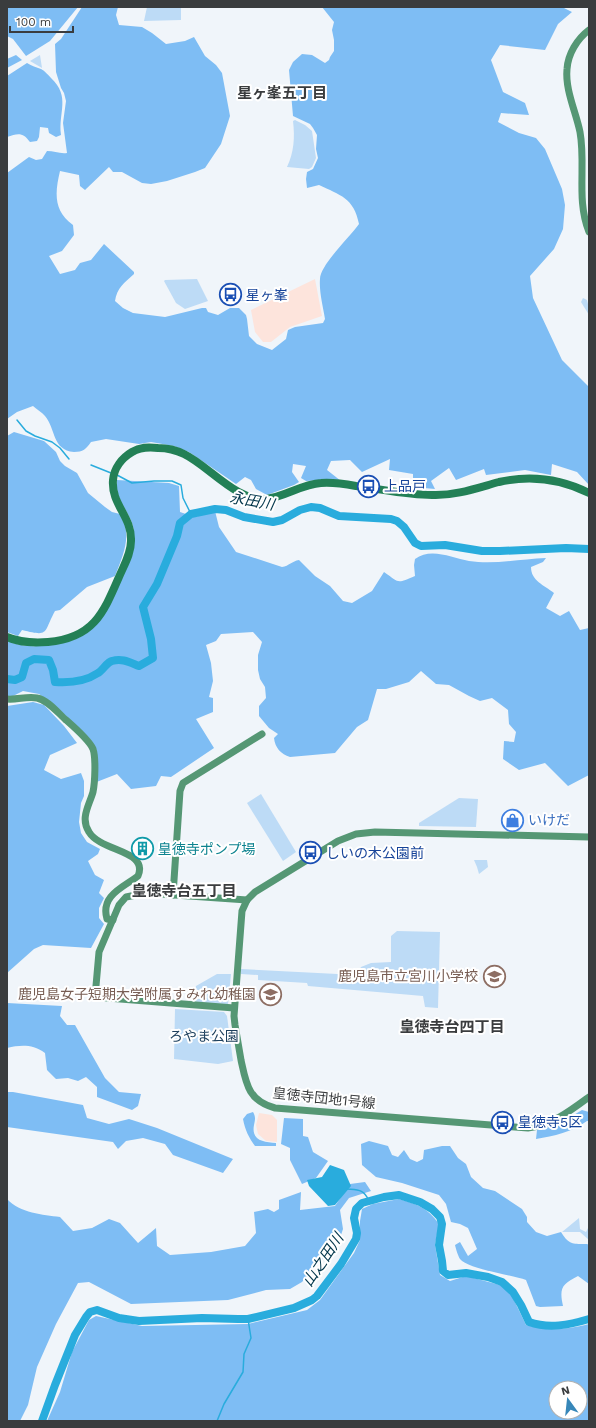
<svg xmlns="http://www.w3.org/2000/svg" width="596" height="1428" font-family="'Work Sans','Noto Sans JP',sans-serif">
	<rect width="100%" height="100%" fill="#f0f5fa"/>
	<g fill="#fde4dc">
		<polygon points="315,279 322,316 290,327 271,342 263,342 255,332 251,310"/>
		<polygon points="259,1113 272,1115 277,1120 277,1142 266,1141 258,1134 256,1125"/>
	</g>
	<g fill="#bddbf6">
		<polygon points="147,7 181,7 181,20 144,21"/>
		<polygon points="40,55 42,68 30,61"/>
		<path d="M295,120L305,125L312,131L316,158L312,167L309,169L287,167C294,152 295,138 293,121Z"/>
		<polygon points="197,279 208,301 185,309 176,303 164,281 165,280"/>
		<polygon points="583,298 587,300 589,308 589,315 581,302"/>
		<polygon points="261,794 296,852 283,861 247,803"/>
		<polygon points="459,798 478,799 476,827 419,826 419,823"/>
		<polygon points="474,860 487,860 488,867 479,874 477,867"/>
		<polygon points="397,931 440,932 438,1008 425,1007 423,996 308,986 307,983 258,980 258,975 241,974 241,969 357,975 361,967 371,963 391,962 391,936"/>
		<polygon points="217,974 231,974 228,1004 223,1006 193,1001 196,986"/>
		<polygon points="175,1009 224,1012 227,1016 233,1061 218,1064 174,1059"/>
		<polygon points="579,1218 580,1229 586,1232 589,1226 589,1240 580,1232 562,1232"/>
	</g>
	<g fill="#7ebdf4" fill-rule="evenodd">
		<polygon points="7,7 78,7 50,41 26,56 13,39 7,36"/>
		<path d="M82,7H118L116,15L119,25L142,27L152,33L166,44L185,41L194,37L205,56L216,65L222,73L230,116L221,144L205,168L195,172L167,181L151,184L142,183L122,172H113L109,167L85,190L80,186L79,175L60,171C55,192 53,211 73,225L74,235L62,251L49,256L60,274L75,270L80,263L91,260L104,244L134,272V274C124,283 117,288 115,301L123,308L133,313L165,317L202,308H206L208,312L218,315L230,308H239L246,315L247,319L249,336L257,344L272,350L286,339L288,330L295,327L323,323L325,319C323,306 319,292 320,279C320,265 350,237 359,224C354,198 340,195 319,185L307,188L306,179L307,172L313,169L318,158L316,149L317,135L313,128L310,124L293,116L289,70L293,62L302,54L312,55L325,63L329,60L330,57L334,51V40L332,30L334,22L322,7H562L572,12L558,24L545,50L500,45L491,60L503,92L525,103L529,115L501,113L498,122L519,133L536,138L545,149L562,189L565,205L563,229L554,249L530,276L533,298L562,360L589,387V485L577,472L552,464L551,475L525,470L486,475L484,469L456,480L449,468L431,481L435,489L413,487V474L389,470L390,459L362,472L350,460L331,461L327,470L341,481L322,480L306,481L301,478L306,466L293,464L292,472L299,482L294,485L267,495L256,489L251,480L245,477L236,484L189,452L174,446L151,442L139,444L106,439L91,442C86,449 83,452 74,452C52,450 56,429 45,416C42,412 36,409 33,406L17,412L7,419V173L29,157L36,160L42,159L47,151C54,151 60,154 67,153L63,123L66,101L64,93L61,88L56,72L55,44L61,39Z"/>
		<polygon points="16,55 22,60 7,68 7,59"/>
		<path d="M27,63C32,66 36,67 41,69C45,71 48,75 51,78C71,97 58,112 61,135L56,137L49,133L48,128L40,127L39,137L37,141L30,142C23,132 18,133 7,137V76Z"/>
		<path d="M14,432L44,441L56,452L60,461L65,466L77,473L88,493L105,507L112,512L120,514C133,535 123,555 115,576L87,587L60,610L55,611C43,633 50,637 22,630L18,636L7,632V436Z"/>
		<path d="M117,480L169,483L179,486L180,512L195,517L215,511L219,527L236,552L282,567C289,566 292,561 299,560L315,576L330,586L343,601L352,603L372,591L384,572C400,583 396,584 415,576L414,565L415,559C431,547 452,558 469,561C494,565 520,559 546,558L543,562L531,567C531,581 544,585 554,593L546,608L560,616L569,611L580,630L589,628V775L568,786L545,763L519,770L503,759L504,741L514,742L516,732L509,724L508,710L492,698L480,701L469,696L449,685L436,684L421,671L409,682L386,689H377L368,720L357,727L335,753L290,757C281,754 275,748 274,738L278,734L269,728L259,716V706L266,698L265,687L260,679L258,670V655L262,642L253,632L221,634L216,641L206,645L211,663L213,681L209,697L213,698V712L196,719L214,748L171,777L161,776L156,786L131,789L117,774L94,783L97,751L90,739L55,706L39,694L23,691L9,698L7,694V640C20,647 34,647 49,645C56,644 63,643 70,641C101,631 109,605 121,577C127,563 135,549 134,534C134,514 114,502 117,480Z"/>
		<polygon points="33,702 44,705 64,726 77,743 50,755 44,770 61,779 81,773 84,781 84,796 81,803 79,822 81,833 87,842 100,849 98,854 88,861 95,875 104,880 99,893 104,898 99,908 99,918 104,924 91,948 43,945 34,949 7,973 7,706"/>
		<path d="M7,1003L62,1006L60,1016L67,1025H75L105,1078L119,1092L141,1094L138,1106L132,1110L97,1097V1087L86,1077L78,1081L68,1078L56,1079L47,1070L45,1053C32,1044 21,1045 7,1048Z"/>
		<polygon points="7,1092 13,1092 83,1105 87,1118 109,1124 129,1119 157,1128 233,1159 223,1173 173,1155 165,1144 143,1138 126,1141 118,1149 113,1142 7,1127"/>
		<path d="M582,1110L589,1112V1121H587C572,1132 554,1136 536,1139L537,1130C555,1126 566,1120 582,1110Z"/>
		<path d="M253,1112C256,1117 255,1120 254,1125C251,1141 264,1142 276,1143V1146H255C249,1138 245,1130 243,1119L247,1114Z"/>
		<polygon points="284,1118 303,1119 303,1136 308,1137 313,1152 328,1161 316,1178 302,1184 290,1160 290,1148 281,1144"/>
		<path d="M369,1141L388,1146L392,1155L398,1157L404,1150L410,1159L417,1162L423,1159L424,1150L442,1146H450L458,1158L466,1164L471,1177L483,1188L495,1191L522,1209L527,1217V1222L536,1232L547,1236L561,1232C569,1245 573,1244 587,1244L589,1245V1284L578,1276C562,1284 559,1288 563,1306L540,1307L536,1306L526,1280C512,1275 468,1269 460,1259C458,1256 456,1249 455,1245L460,1242L468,1256L477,1249L468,1228L460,1224L451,1222L446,1204L439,1195L402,1183L376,1177L362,1165L361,1144Z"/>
		<path d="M365,1182L371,1191L349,1198L340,1210L343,1229L339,1241L302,1282L290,1289L266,1290L228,1300L131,1304L89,1282L78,1283L56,1324L37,1367L28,1405L20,1421H7V1199C20,1213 43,1215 60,1217L73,1231L92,1228L109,1219L120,1223L138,1243L156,1228L157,1246L170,1255L211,1252L245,1246L256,1233L254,1212L268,1209L274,1212L279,1209V1200L301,1192L300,1210L335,1206L350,1184Z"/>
		<path d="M399,1199C418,1205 427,1207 439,1224L435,1245L440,1275L450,1281L466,1276L500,1285L511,1294L526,1325C551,1331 564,1330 589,1324V1421H47L60,1392L72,1352L89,1320L96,1316L142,1326L248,1324L307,1310L320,1300L354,1253L360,1240V1221L362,1209L373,1204ZM556,1388H580V1412H556Z"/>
	</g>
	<polygon fill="#29acdd" points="330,1165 344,1170 351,1186 335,1205 328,1206 309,1186 307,1180 322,1177"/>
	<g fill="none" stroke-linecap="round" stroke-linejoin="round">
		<g stroke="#29acdd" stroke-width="1.5">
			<polyline points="17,420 26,431 35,436 52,442 60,448 69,459"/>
			<polyline points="91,465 111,473"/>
			<polyline points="117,475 132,483 154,481 172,481 181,485 183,498 191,514"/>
			<path d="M347,1189C358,1190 364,1189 369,1201"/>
			<polyline points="217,1421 224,1404 243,1372 244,1354 251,1338 248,1319"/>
		</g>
		<g stroke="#29acdd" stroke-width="8">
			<path d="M7,679L15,680L22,677L26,663L34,659L49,660L53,670L55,682C69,683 86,681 98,673C103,670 107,662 112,661C122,658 129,662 139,666L153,658L151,639L143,607L157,584L177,536L180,523L191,514L215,509L226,510L244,517L273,522L282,520L300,510L311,507L320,508L339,516L391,519L397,521L404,527L415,543L421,546L445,545L482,551H500L566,548L589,549"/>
			<path d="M42,1421L55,1385L75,1335L86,1317L90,1312L97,1310L119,1318L139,1321L202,1318L238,1319H248L294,1308L312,1300L317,1296L341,1264L356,1239L357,1233L354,1218L356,1209L362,1203L384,1197L399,1195L420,1202L432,1209L440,1217L442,1224L439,1245L442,1261L443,1271L448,1275L466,1273L488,1277L502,1282L513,1292L521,1305L529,1322C549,1329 569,1325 589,1319"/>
		</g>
		<g stroke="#559774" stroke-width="7">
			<path d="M589,30C577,39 568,54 567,69C565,90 576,112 580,132C586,165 576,200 589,232"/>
			<path d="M7,699C17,700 27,696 37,698C48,700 58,713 66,720C74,727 89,740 93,749C96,758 95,782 93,792C89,806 80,818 89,832C101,852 149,850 138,876C124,887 100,895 107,919L113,920"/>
			<path d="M589,837L375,832L356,834L338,841L255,892L247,900L242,911L234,1016L235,1025C237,1037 239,1048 241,1060C246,1083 248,1101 275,1108L528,1128C552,1125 570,1111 589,1097"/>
			<polyline points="173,895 180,791 183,783 262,734"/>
			<polyline points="234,1008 95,997 99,952 119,905 126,897 146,893 247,900"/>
		</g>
		<path stroke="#238056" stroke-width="8" d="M7,637C21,643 34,643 48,642C93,638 103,614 119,577C124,565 131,554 131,541C132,516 111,505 113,480C114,468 122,458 132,452C140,447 148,447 158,448C166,448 176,450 184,454C209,466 237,502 266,499C285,497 302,484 321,483C333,482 345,484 356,486C381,489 407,495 432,495C455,496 477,488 499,482C530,475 561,479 589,493"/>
	</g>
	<defs>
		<symbol id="bus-ring" viewBox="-11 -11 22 22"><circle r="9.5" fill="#fff" stroke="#1a4fb4" stroke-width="1.5"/><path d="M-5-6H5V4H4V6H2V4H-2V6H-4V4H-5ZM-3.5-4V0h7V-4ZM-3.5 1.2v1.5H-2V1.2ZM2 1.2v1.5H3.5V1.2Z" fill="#1a4fb4"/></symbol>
		<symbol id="shop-ring" viewBox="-11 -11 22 22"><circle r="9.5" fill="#fff" stroke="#3f7fe0" stroke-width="1.5"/><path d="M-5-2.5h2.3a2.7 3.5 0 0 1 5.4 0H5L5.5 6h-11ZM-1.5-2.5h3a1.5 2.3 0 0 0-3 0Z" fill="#3f7fe0"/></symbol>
		<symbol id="building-ring" viewBox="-11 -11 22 22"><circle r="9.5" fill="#fff" stroke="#0f9aa8" stroke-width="1.5"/><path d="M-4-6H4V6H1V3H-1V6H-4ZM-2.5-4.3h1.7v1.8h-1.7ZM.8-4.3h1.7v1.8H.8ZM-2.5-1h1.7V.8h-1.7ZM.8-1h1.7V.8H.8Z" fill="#0f9aa8"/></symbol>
		<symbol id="school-ring" viewBox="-11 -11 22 22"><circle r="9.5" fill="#fff" stroke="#8d6e63" stroke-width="1.5"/><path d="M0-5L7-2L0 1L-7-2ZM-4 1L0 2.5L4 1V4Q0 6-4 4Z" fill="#8d6e63"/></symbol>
	</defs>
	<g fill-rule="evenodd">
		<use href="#bus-ring" x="218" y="282" width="25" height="25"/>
		<use href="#bus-ring" x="356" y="474" width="25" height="25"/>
		<use href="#shop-ring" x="500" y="808" width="25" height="25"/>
		<use href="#building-ring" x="130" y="836" width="25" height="25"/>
		<use href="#bus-ring" x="298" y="840" width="25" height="25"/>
		<use href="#school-ring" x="482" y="964" width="25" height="25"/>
		<use href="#school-ring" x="258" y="982" width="25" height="25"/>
		<use href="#bus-ring" x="490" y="1110" width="25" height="25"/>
	</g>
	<g text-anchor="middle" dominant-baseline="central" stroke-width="4" stroke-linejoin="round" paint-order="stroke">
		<g font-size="14" fill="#164399" stroke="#fff" text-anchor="start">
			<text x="246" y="295">星ヶ峯</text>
			<text x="384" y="486">上品戸</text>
			<text x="326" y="853">しいの木公園前</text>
			<text x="518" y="1122">皇徳寺5区</text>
		</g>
		<g font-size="14" fill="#366cbe" stroke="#fff" text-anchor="start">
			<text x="528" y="820">いけだ</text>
		</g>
		<g font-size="14" fill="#0d838f" stroke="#fff" text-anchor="start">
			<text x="158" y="849">皇徳寺ポンプ場</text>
		</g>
		<g font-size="14" fill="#785e54" stroke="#fff" text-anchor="end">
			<text x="478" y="976">鹿児島市立宮川小学校</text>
			<text x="256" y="994">鹿児島女子短期大学附属すみれ幼稚園</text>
		</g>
		<g font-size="14" fill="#1e405d" stroke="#fff">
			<text x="204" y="1036">ろやま公園</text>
		</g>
		<g font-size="14" fill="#3a3c3e" stroke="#fff">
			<text transform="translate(324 1098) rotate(6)">皇徳寺団地1号線</text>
		</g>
		<g font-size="15" font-weight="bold" fill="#3a3c3e" stroke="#fff">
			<text x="282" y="93">星ヶ峯五丁目</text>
			<text x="184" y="891">皇徳寺台五丁目</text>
			<text x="452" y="1027">皇徳寺台四丁目</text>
		</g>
		<g font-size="15" font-style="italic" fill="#00354a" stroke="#fff">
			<text transform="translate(252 501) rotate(10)">永田川</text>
			<text transform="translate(323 1260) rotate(-56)">山之田川</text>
		</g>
	</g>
	<rect width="596" height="1428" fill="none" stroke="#3a3c3e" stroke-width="16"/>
	<g transform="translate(568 1400) rotate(345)"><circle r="19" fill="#ffffff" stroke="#b0b1b2"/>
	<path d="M0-3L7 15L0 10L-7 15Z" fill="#3787b9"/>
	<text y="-6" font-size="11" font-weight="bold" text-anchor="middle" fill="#3a3c3e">N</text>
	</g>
	<path d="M10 26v6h63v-6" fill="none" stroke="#3a3c3e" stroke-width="2"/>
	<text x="16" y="26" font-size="12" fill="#3a3c3e" stroke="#ffffff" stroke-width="3" paint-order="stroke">100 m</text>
</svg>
